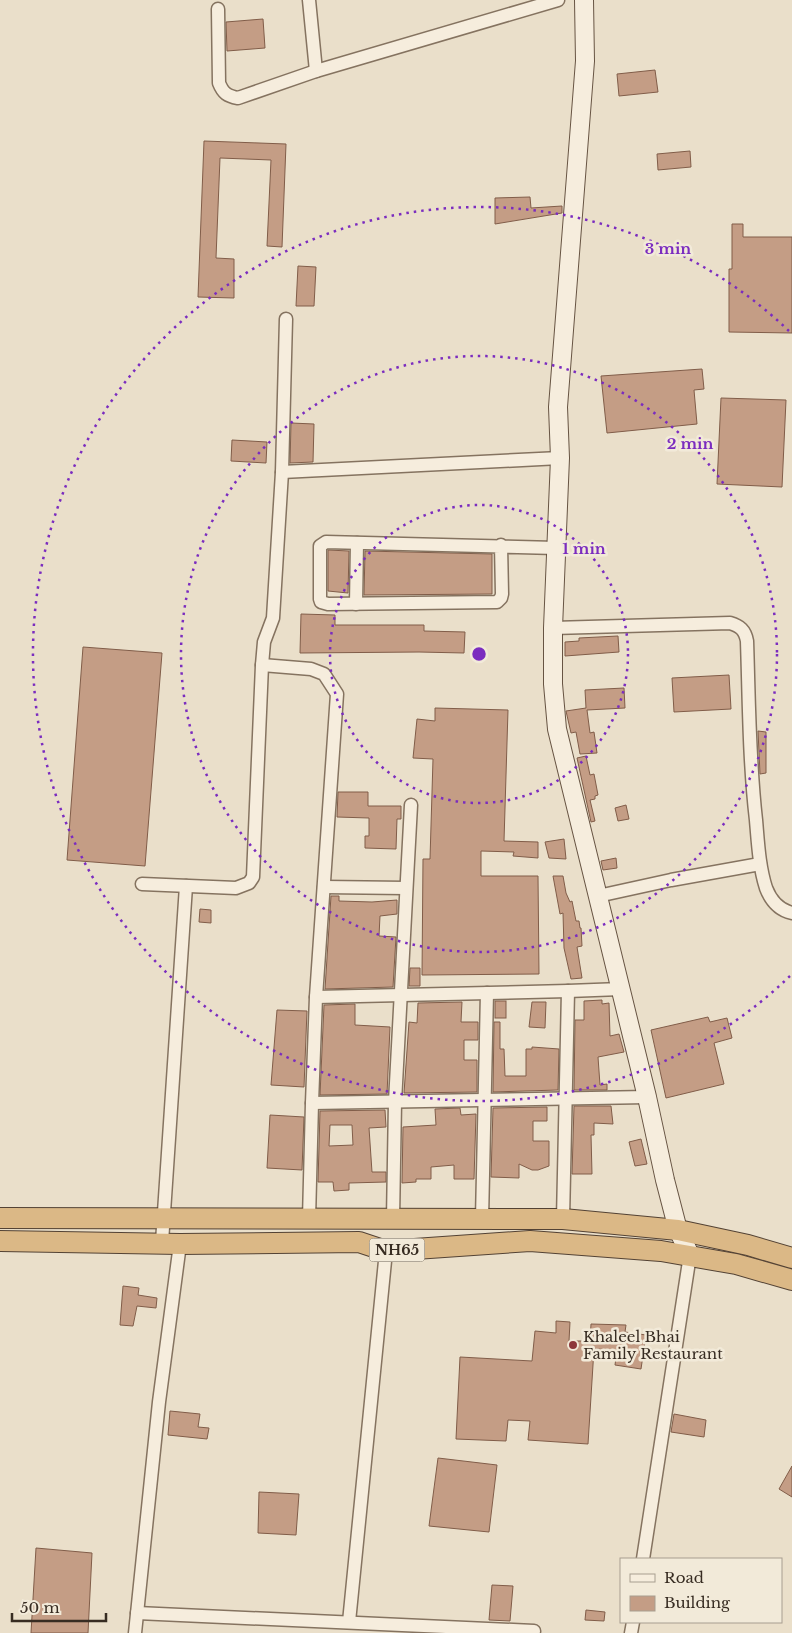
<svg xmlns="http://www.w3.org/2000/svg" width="792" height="1633" font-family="'Libre Baskerville',serif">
	<rect width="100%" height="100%" fill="#eadfca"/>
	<g fill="#c49d85" stroke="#815d49" fill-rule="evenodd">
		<polygon points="263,19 265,48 227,51 226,22"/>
		<polygon points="655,70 658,92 619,96 617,74"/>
		<polygon points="204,141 286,144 282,247 267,246 271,160 220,158 216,258 234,259 234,298 198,297"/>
		<polygon points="690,151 691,167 658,170 657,154"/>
		<polygon points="530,197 531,208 562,206 562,213 495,224 495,198"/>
		<polygon points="732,224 743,224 743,237 792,237 792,333 729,332 729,269 732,269"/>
		<polygon points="298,266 316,267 314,306 296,306"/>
		<polygon points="702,369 704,389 694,390 697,424 607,433 601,376"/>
		<polygon points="721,398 786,400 782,487 717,484"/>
		<polygon points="291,423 314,424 313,462 290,463"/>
		<polygon points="232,440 267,442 266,463 231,461"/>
		<polygon points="328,550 349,551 348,593 328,591"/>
		<polygon points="365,551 492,554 492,594 364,595"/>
		<polygon points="301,614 335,615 335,625 424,625 424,631 465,632 464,653 419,652 300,653"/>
		<polygon points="618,636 619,652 565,656 565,642 579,641 579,638"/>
		<polygon points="83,647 162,653 145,866 67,860"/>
		<polygon points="729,675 731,709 674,712 672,678"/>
		<polygon points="624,688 625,708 587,710 590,733 594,732 597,753 580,754 576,732 571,733 566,711 586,708 585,690"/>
		<polygon points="435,708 508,710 504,841 538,842 538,858 513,856 514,852 481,851 481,876 538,876 539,974 422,975 423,859 430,859 433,759 413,758 417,719 435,721"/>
		<polygon points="758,731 766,732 766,773 760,774"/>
		<polygon points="586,756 590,775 594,774 598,795 595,796 595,799 590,800 595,821 591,822 577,758"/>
		<polygon points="338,792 368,792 368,806 401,806 401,819 397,819 396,849 365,848 365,836 369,836 369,818 337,817"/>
		<polygon points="626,805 629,819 618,821 615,808"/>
		<polygon points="564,839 566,859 549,858 545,842"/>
		<polygon points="616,858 617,868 603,870 601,861"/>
		<polygon points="553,876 563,876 566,893 570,902 572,901 576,921 579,921 580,928 581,928 582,946 577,947 582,978 571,979 564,948 563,913 560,914"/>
		<polygon points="331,896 339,896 339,901 372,902 397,900 397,914 380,916 379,936 396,937 393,987 325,989"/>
		<polygon points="200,909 211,910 211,923 199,922"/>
		<polygon points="410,968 420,968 420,986 409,986"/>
		<polygon points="602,1000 602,1004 609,1003 610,1036 619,1034 624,1052 598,1057 600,1085 607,1084 607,1090 574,1090 575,1020 584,1020 584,1001"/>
		<rect x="495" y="1001" width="11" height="17"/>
		<polygon points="462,1002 461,1022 478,1022 478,1040 464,1040 464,1060 477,1060 477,1092 404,1093 409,1022 417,1023 418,1003"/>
		<polygon points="532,1002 546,1002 545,1028 529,1027"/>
		<polygon points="355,1004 355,1025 390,1027 387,1094 320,1095 324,1005"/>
		<polygon points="277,1010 307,1011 304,1087 271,1085"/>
		<polygon points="708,1017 710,1022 727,1018 732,1038 714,1043 724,1084 666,1098 651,1030"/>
		<polygon points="494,1022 500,1022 500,1049 504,1049 505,1076 526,1076 526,1049 532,1049 532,1047 559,1049 558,1090 493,1092"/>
		<polygon points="574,1106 611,1106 613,1124 594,1123 594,1135 591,1135 592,1174 572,1174"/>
		<polygon points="547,1107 547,1121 533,1121 533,1141 549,1141 549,1166 538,1170 532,1170 519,1164 519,1178 491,1177 493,1108"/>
		<polygon points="460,1108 461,1115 476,1114 474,1179 454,1179 454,1165 431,1167 431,1179 416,1179 416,1182 402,1183 403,1127 436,1125 435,1109"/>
		<path d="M385,1110L386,1127L369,1128L372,1172H386V1182L349,1183V1190L334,1191L333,1182H318L320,1111ZM330,1125H352L353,1145L329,1146Z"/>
		<polygon points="270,1115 304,1117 302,1170 267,1168"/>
		<polygon points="641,1139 647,1164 635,1166 629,1142"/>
		<polygon points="123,1286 139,1288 138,1295 157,1298 156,1308 137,1306 133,1326 120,1325"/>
		<polygon points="556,1321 570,1322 569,1341 590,1341 591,1324 626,1325 625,1332 646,1335 641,1369 615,1365 617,1350 594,1349 588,1444 528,1440 530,1421 508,1420 506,1441 456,1439 460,1357 532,1361 535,1331 556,1333"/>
		<polygon points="170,1411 200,1414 198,1427 209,1428 207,1439 168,1435"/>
		<polygon points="674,1414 706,1420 704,1437 671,1432"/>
		<polygon points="438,1458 497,1465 489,1532 429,1526"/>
		<polygon points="792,1466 792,1497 779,1489"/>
		<polygon points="259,1492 299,1494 296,1535 258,1533"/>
		<polygon points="36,1548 92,1553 88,1633 31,1633"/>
		<polygon points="492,1585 513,1586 510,1621 489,1620"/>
		<polygon points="586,1610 605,1612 604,1621 585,1620"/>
	</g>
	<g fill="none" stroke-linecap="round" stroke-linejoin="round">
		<defs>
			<g id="minor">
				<polyline points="309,0 316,71"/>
				<path d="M218,9L219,83C223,93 227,96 238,98L316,71L558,0"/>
				<polyline points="282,472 560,458"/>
				<polyline points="501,545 502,594 501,598 497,602 328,604 321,602 320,599 320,546 326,542 556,548"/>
				<polyline points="356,604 357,543"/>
				<path d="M553,628L730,623C740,626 745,630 747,641C749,700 749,760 756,820C758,843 759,866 766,888C771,901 779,910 792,913"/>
				<polyline points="262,665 311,669 324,674 337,694 316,997 312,1103 309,1219"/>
				<polyline points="142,884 236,888 249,883 253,877 262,665 264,642 273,618 282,472 286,319"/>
				<polyline points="324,887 406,888"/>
				<polyline points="598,896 671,880 760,864"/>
				<polyline points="316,997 568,991 621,989"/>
				<polyline points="312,1103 647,1097"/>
				<polyline points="393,1219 395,1102 411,805"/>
				<polyline points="482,1219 487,993"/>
				<polyline points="563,1219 568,991"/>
				<polyline points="162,1242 186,886"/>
				<polyline points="643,1559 690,1255"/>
				<polyline points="137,1613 534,1631"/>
				<polyline points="349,1622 386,1251"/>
				<polyline points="135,1633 159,1402 180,1244"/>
				<polyline points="631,1633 633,1622"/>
			</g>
			<polyline id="secondary" points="584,0 585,61 558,407 560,458 553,628 553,684 557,729 647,1097 665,1180 678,1230 690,1255"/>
			<g id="trunk">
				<polyline points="0,1218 563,1219 678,1230 748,1245 792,1258"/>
				<polyline points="0,1241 180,1244 359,1242 386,1251 530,1241 661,1251 736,1264 792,1280"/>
			</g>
		</defs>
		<use href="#minor" stroke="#857360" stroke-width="15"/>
		<use href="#secondary" stroke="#675443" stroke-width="20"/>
		<use href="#trunk" stroke="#534234" stroke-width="22"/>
		<use href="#minor" stroke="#f6eddd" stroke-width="12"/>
		<use href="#secondary" stroke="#f6eddd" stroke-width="18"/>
		<use href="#trunk" stroke="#dbb886" stroke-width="20"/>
	</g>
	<g fill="none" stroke="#7b2cbf" stroke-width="2.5" stroke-dasharray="2.5 5">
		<circle cx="479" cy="654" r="149"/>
		<circle cx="479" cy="654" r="298"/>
		<path d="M790 976A447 447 0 1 1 790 332"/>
	</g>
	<circle fill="#8d373b" stroke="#f2ead9" stroke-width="2" cx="573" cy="1345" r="5"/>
	<g text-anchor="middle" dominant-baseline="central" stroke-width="5" stroke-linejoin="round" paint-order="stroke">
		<rect fill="#f2ead9" stroke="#6f6559" stroke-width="1" x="369.5" y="1238.5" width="55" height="23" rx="4"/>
		<g font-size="14" font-weight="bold" fill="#372c22">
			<text x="397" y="1250">NH65</text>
		</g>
		<g font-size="15" fill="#372c22" stroke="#f2ead9" text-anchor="start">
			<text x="583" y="1336">Khaleel Bhai<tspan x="583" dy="17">Family Restaurant</tspan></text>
		</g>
	</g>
	<circle cx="479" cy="654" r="8" fill="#7b2cbf" stroke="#f2ead9" stroke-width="2.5"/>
	<g font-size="15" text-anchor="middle" font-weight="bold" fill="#7b2cbf" stroke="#f2ead9" stroke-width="5" stroke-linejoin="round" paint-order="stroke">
		<text x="668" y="254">3 min</text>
		<text x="690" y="449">2 min</text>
		<text x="584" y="554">1 min</text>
	</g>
	<rect x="620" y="1558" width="162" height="65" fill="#f2ead9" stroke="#a79e90"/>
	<rect x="630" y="1574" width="25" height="8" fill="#f6eddd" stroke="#a79e90"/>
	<text x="664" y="1583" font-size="15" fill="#372c22">Road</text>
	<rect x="630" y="1596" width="25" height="15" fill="#c49d85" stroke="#a79e90"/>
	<text x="664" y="1608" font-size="15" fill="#372c22">Building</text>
	<path d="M12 1613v8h94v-8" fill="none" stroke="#372c22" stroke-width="2.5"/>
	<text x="20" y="1613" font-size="15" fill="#372c22" stroke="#f2ead9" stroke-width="4" paint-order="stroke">50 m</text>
</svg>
